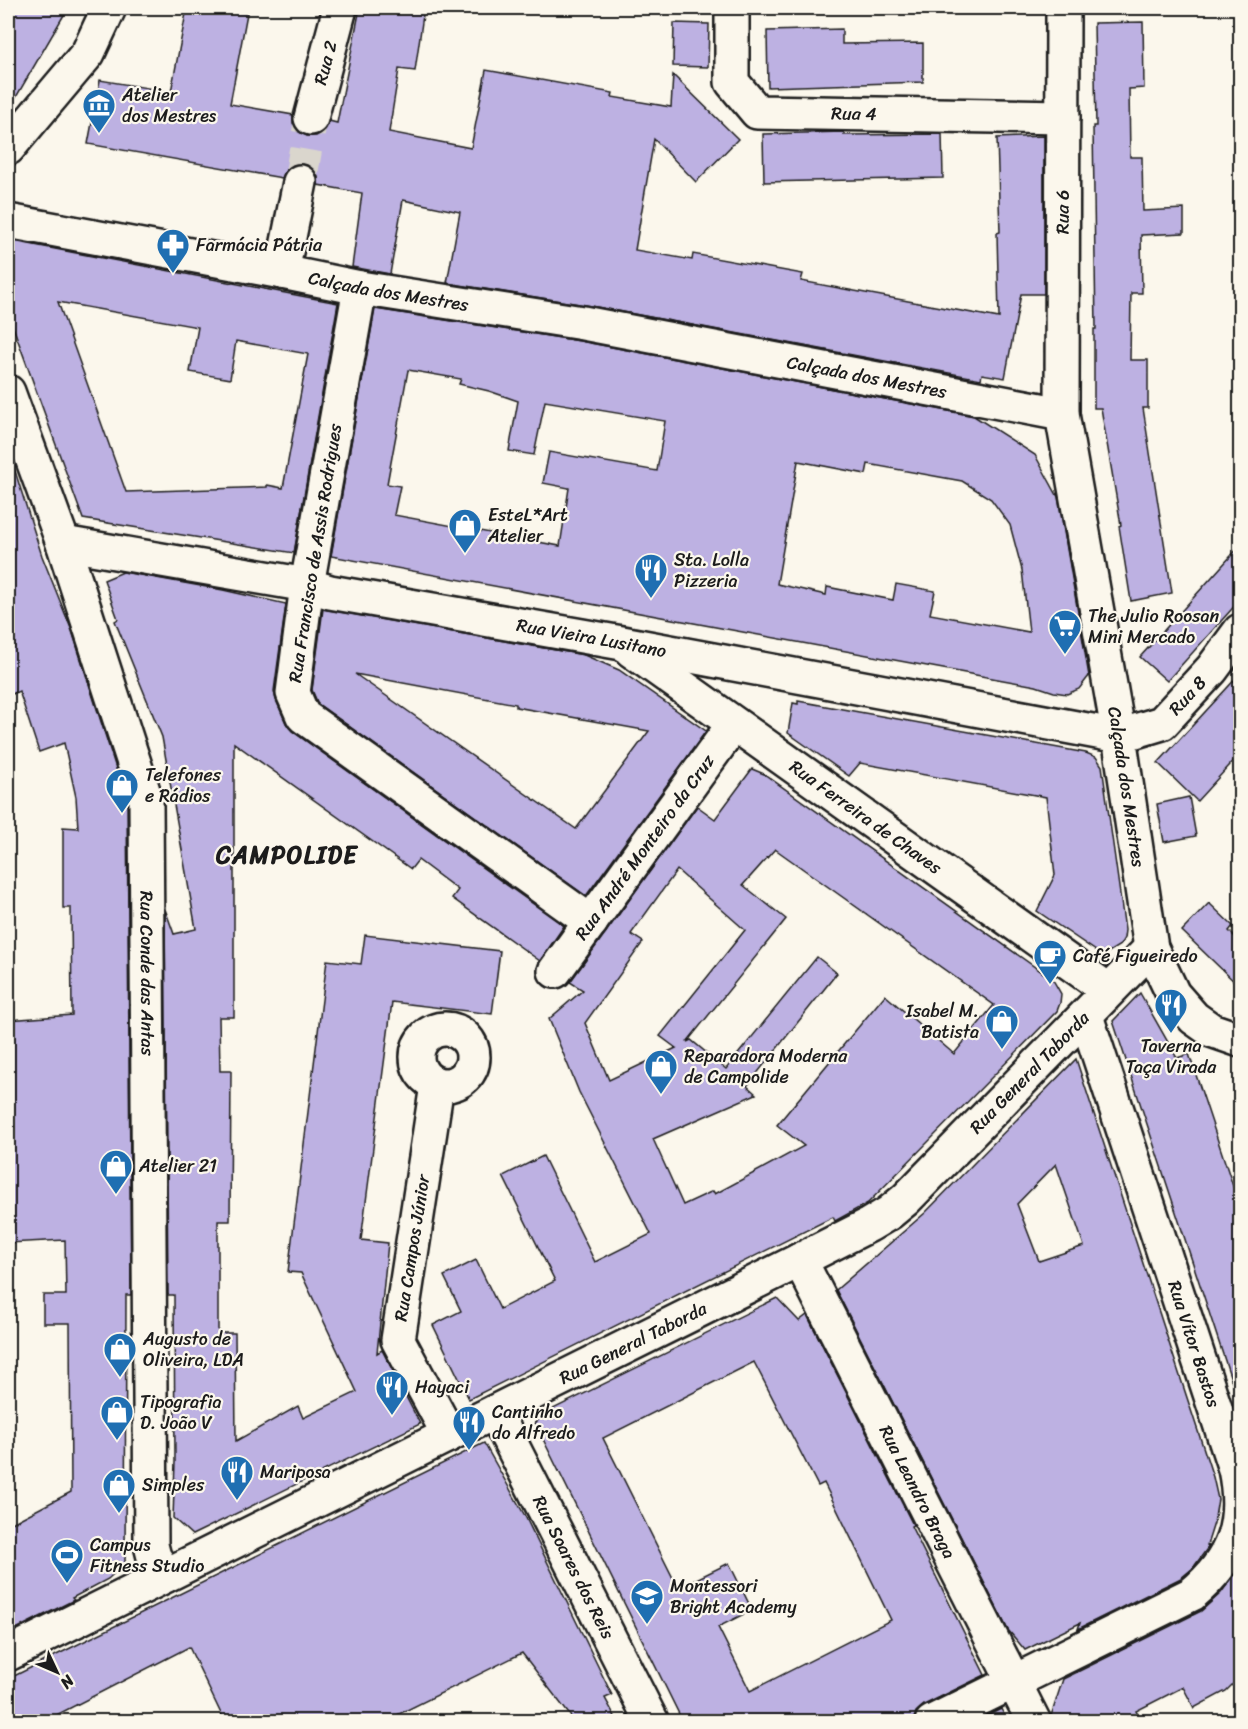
<svg xmlns="http://www.w3.org/2000/svg" width="1248" height="1729" font-family="Sriracha,sans-serif">
	<rect width="100%" height="100%" fill="#fbf7ec"/>
	<filter id="ink" filterUnits="userSpaceOnUse"><feTurbulence type="fractalNoise" baseFrequency=".0167" numOctaves="2"/><feDisplacementMap in="SourceGraphic" scale="12" xChannelSelector="R" yChannelSelector="G"/><feConvolveMatrix kernelMatrix="1 2 1 2 8 2 1 2 1" color-interpolation-filters="sRGB"/></filter>
	<g filter="url(#ink)">
		<g fill="#bdb1e2" stroke="#1c1c1c" stroke-width="1.5" fill-rule="evenodd">
			<polygon points="8,8 68,8 8,111"/>
			<polygon points="187,8 248,8 230,104 293,115 293,123 297,131 307,136 316,136 324,132 329,121 337,123 360,8 424,8 415,71 399,69 389,132 471,148 486,70 613,93 612,97 671,107 673,75 738,139 696,182 654,139 635,250 692,260 693,254 764,267 803,274 801,281 999,318 997,233 1000,232 997,138 1044,136 1044,294 1021,294 1005,378 982,374 981,379 586,305 447,283 460,212 403,200 390,274 352,267 362,193 318,185 318,177 313,168 304,164 293,165 286,170 282,178 88,144 100,80 171,92"/>
			<polygon points="1143,22 1144,88 1129,89 1130,157 1142,157 1143,211 1184,209 1184,233 1141,235 1142,293 1131,293 1130,360 1148,360 1148,408 1143,408 1172,593 1131,601 1119,526 1121,525 1101,408 1094,408 1094,329 1096,329 1093,126 1096,126 1094,23"/>
			<polygon points="674,23 709,24 708,67 673,66"/>
			<polygon points="842,29 842,44 923,43 923,82 768,87 767,31"/>
			<polygon points="844,132 844,135 942,134 943,178 764,182 763,134"/>
			<path d="M8,240L338,303L294,553L83,519L8,313ZM58,302L198,327L190,372L230,379L236,341L308,354L283,488L267,485V487L126,492Z"/>
			<path d="M375,309L580,341L974,416L1035,455L1058,497L1089,676L1079,689L1067,694L1054,692L1036,686L992,678L331,556ZM408,370L461,379L459,384L489,391L518,401L509,451L534,455L545,401L665,421L657,471L549,452L543,483L569,488L560,546L394,515L400,486L387,484ZM798,461L866,474L868,464L962,481L991,499L1010,525L1022,570L1029,632L930,614L935,591L896,584L893,600L827,587L826,595L777,584Z"/>
			<polygon points="13,465 42,556 72,631 127,803 131,1295 126,1295 125,1563 108,1579 72,1598 74,1600 8,1633 8,1525 71,1492 70,1323 43,1323 43,1295 66,1295 65,1240 8,1243 8,1020 72,1015 71,908 63,908 63,827 78,828 76,797 64,743 39,752 19,691 8,696 8,466"/>
			<polygon points="1240,546 1240,600 1167,681 1140,657"/>
			<polygon points="123,572 223,590 286,604 274,691 276,700 286,723 292,731 564,926 540,961 452,898 458,890 418,860 411,869 234,743 234,1017 219,1017 220,1071 231,1071 230,1221 218,1221 218,1333 235,1333 236,1441 298,1406 303,1418 357,1392 301,1273 288,1272 327,960 361,964 365,935 500,951 492,1014 392,1002 361,1240 388,1243 377,1353 382,1350 420,1424 192,1535 173,1518 175,1462 174,1295 168,1295 165,909 174,934 196,929 162,737 115,621 118,619 104,580"/>
			<path d="M323,609L584,655L619,670L706,731L586,896L318,704L312,690ZM355,674L516,704V707L649,731L576,829Z"/>
			<polygon points="1240,674 1240,754 1197,801 1158,763"/>
			<polygon points="798,701 1086,753 1096,757 1102,766 1125,930 1124,938 1120,945 1107,953 1099,953 1037,911 1055,875 1046,797 860,763 849,776 788,733 793,703 798,704"/>
			<path d="M752,769L764,774L1053,980L1061,994L1060,1003L1057,1011L868,1203L835,1221L833,1217L469,1399L433,1325L461,1311L444,1276L476,1260L500,1309L555,1281L503,1176L543,1156L595,1262L651,1234L579,1092L549,1019L583,990L570,982L697,806L715,819ZM775,849L994,1005L954,1054L885,995L777,1125L804,1146L715,1194L713,1191L683,1205L653,1139L756,1094L747,1086L837,973L817,957L726,1069L691,1040L687,1042L786,919L743,885ZM677,870L745,930L660,1036L676,1048L609,1080L585,1023L643,942L631,934Z"/>
			<polygon points="1189,797 1196,836 1164,842 1157,804"/>
			<polygon points="1209,903 1233,926 1229,931 1240,942 1240,987 1182,931"/>
			<polygon points="1140,993 1177,1058 1189,1054 1240,1207 1240,1393 1236,1394 1113,1021"/>
			<path d="M1076,1059L1213,1477L1218,1499L1214,1523L1207,1545L1209,1546L1193,1568L1181,1578L1078,1629L1080,1623L1025,1650L1008,1630L836,1290L925,1213ZM1056,1164L1084,1246L1039,1261L1017,1204Z"/>
			<path d="M777,1298L799,1321L807,1315L913,1525L911,1526L985,1675L924,1705L916,1712L913,1722H683L535,1423L547,1412ZM754,1362L818,1486L824,1483L891,1620L750,1691L718,1627L752,1610L729,1563L678,1588L603,1438Z"/>
			<polygon points="484,1443 525,1516 612,1695 605,1698 618,1722 575,1722 522,1653 383,1722 225,1722 189,1647 43,1722 16,1722 14,1718 8,1721 8,1679"/>
			<polygon points="1240,1567 1240,1677 1226,1691 1194,1708 1183,1687 1136,1711 1142,1722 1052,1722 1051,1716 1063,1679 1201,1611 1221,1593"/>
			<polygon points="1001,1709 1008,1722 975,1722"/>
		</g>
		<g fill="none" stroke-linecap="round" stroke-linejoin="round">
			<polyline stroke="#dad6cd" stroke-width="33" stroke-dasharray="33 16" stroke-linecap="butt" points="300,182 311,118"/>
			<defs>
				<g id="minor">
					<path id="s1" d="M732,8V82L757,112L1063,117"/>
					<path id="s2" d="M311,118L340,8"/>
					<polyline points="8,148 88,53 109,8"/>
					<path id="s3" d="M8,221L282,272L360,288L583,323L1062,414L1119,736L1151,948L1173,994L1194,1018L1211,1030L1240,1040"/>
					<polyline points="282,272 300,182"/>
					<polyline points="360,288 307,585 293,693 303,716 591,922"/>
					<path id="s4" d="M8,392L63,543L146,800L151,1545L154,1557L166,1575"/>
					<path id="s5" d="M1062,414L1063,8"/>
					<path id="s6" d="M63,543L307,585L330,592L622,643L1119,736L1162,723L1212,669L1240,631"/>
					<path id="s7" d="M631,650L1108,990"/>
					<path id="s8" d="M555,971L734,724"/>
					<circle cx="445" cy="1057" r="28"/>
					<polyline points="437,1085 398,1340 449,1435"/>
					<path id="s9" d="M800,1260L1034,1722"/>
					<path id="s10" d="M495,1412L652,1722"/>
					<path id="s11" d="M8,1654L800,1260L869,1225L889,1213L906,1199L1151,948"/>
					<path d="M932,1722L1192,1594C1234,1559 1246,1522 1235,1469L1086,1016"/>
				</g>
			</defs>
			<use href="#minor" stroke="#1c1c1c" stroke-width="38"/>
			<use href="#minor" stroke="#fbf7ec" stroke-width="33"/>
		</g>
	</g>
	<defs>
		<symbol id="museum-pin" viewBox="-11 -11 22 30"><path d="M0 17L-7.5 6A9.5 9.5 0 1 1 7.5 6Z" fill="#1f6fb2" stroke="#fbf7ec"/><path d="M0-6L6-3V-2H-6V-3ZM-5-1h2V3h-2ZM-1-1h2V3h-2ZM3-1h2V3H3ZM-6 4H6V6H-6Z" fill="#fff"/></symbol>
		<symbol id="pharmacy-pin" viewBox="-11 -11 22 30"><path d="M0 17L-7.5 6A9.5 9.5 0 1 1 7.5 6Z" fill="#1f6fb2" stroke="#fbf7ec"/><path d="M-2-6h4v4h4v4h-4v4h-4v-4h-4v-4h4Z" fill="#fff"/></symbol>
		<symbol id="shop-pin" viewBox="-11 -11 22 30"><path d="M0 17L-7.5 6A9.5 9.5 0 1 1 7.5 6Z" fill="#1f6fb2" stroke="#fbf7ec"/><path d="M-5-2.5h2.3a2.7 3.5 0 0 1 5.4 0H5L5.5 6h-11ZM-1.5-2.5h3a1.5 2.3 0 0 0-3 0Z" fill="#fff"/></symbol>
		<symbol id="restaurant-pin" viewBox="-11 -11 22 30"><path d="M0 17L-7.5 6A9.5 9.5 0 1 1 7.5 6Z" fill="#1f6fb2" stroke="#fbf7ec"/><path d="M-5-6h1v4h1v-4h1v4h1v-4h1v5L-1.5 .5V6h-2V.5L-5-1ZM5-6V6H3V1.5H1.5Q1.5-4 5-6Z" fill="#fff"/></symbol>
		<symbol id="supermarket-pin" viewBox="-11 -11 22 30"><path d="M0 17L-7.5 6A9.5 9.5 0 1 1 7.5 6Z" fill="#1f6fb2" stroke="#fbf7ec"/><path d="M-6-5.5h2.5l.6 2H6L4.5 2H-2.5L-4.4-4H-6ZM-1.5 3.2a1.3 1.3 0 1 0 .1 0ZM3 3.2a1.3 1.3 0 1 0 .1 0Z" fill="#fff"/></symbol>
		<symbol id="cafe-pin" viewBox="-11 -11 22 30"><path d="M0 17L-7.5 6A9.5 9.5 0 1 1 7.5 6Z" fill="#1f6fb2" stroke="#fbf7ec"/><path d="M-5.5-4.5H6V0H3Q3 3.5 0 3.5H-2.5Q-5.5 3.5-5.5 0ZM3-3.2v2h1.7v-2ZM-6 4.5H4V6H-6Z" fill="#fff"/></symbol>
		<symbol id="stadium-pin" viewBox="-11 -11 22 30"><path d="M0 17L-7.5 6A9.5 9.5 0 1 1 7.5 6Z" fill="#1f6fb2" stroke="#fbf7ec"/><path d="M0-5a6.5 5 0 1 0 0 10a6.5 5 0 1 0 0-10ZM-3.5-1.8h7v3.6h-7Z" fill="#fff"/></symbol>
		<symbol id="school-pin" viewBox="-11 -11 22 30"><path d="M0 17L-7.5 6A9.5 9.5 0 1 1 7.5 6Z" fill="#1f6fb2" stroke="#fbf7ec"/><path d="M0-5L7-2L0 1L-7-2ZM-4 1L0 2.5L4 1V4Q0 6-4 4Z" fill="#fff"/></symbol>
	</defs>
	<g fill-rule="evenodd">
		<use href="#museum-pin" x="80" y="86" width="38" height="52"/>
		<use href="#pharmacy-pin" x="154" y="226" width="38" height="52"/>
		<use href="#shop-pin" x="446" y="506" width="38" height="52"/>
		<use href="#restaurant-pin" x="632" y="551" width="38" height="52"/>
		<use href="#supermarket-pin" x="1046" y="607" width="38" height="52"/>
		<use href="#shop-pin" x="103" y="766" width="38" height="52"/>
		<use href="#cafe-pin" x="1031" y="937" width="38" height="52"/>
		<use href="#restaurant-pin" x="1152" y="986" width="38" height="52"/>
		<use href="#shop-pin" x="983" y="1002" width="38" height="52"/>
		<use href="#shop-pin" x="642" y="1047" width="38" height="52"/>
		<use href="#shop-pin" x="97" y="1147" width="38" height="52"/>
		<use href="#shop-pin" x="101" y="1330" width="38" height="52"/>
		<use href="#restaurant-pin" x="373" y="1368" width="38" height="52"/>
		<use href="#shop-pin" x="98" y="1393" width="38" height="52"/>
		<use href="#restaurant-pin" x="450" y="1403" width="38" height="52"/>
		<use href="#restaurant-pin" x="218" y="1453" width="38" height="52"/>
		<use href="#shop-pin" x="100" y="1466" width="38" height="52"/>
		<use href="#stadium-pin" x="48" y="1536" width="38" height="52"/>
		<use href="#school-pin" x="628" y="1577" width="38" height="52"/>
	</g>
	<g text-anchor="middle" dominant-baseline="central" stroke-width="4.5" stroke-linejoin="round" paint-order="stroke">
		<g font-size="18" fill="#1c1c1c" stroke="#fbf7ec">
			<text stroke="none"><textPath href="#s2" startOffset="57">Rua 2</textPath></text>
			<text stroke="none"><textPath href="#s1" startOffset="210">Rua 4</textPath></text>
			<text stroke="none"><textPath href="#s5" startOffset="202">Rua 6</textPath></text>
			<text stroke="none"><textPath href="#s3" startOffset="387">Calçada dos Mestres</textPath></text>
			<text stroke="none"><textPath href="#s3" startOffset="873">Calçada dos Mestres</textPath></text>
			<text transform="translate(315 553) rotate(-81)">Rua Francisco de Assis Rodrigues</text>
			<text stroke="none"><textPath href="#s6" startOffset="537">Rua Vieira Lusitano</textPath></text>
			<text stroke="none"><textPath href="#s6" startOffset="1156">Rua 8</textPath></text>
			<text stroke="none"><textPath href="#s3" startOffset="1450">Calçada dos Mestres</textPath></text>
			<text stroke="none"><textPath href="#s7" startOffset="288">Rua Ferreira de Chaves</textPath></text>
			<text stroke="none"><textPath href="#s8" startOffset="153">Rua André Monteiro da Cruz</textPath></text>
			<text stroke="none"><textPath href="#s4" startOffset="604">Rua Conde das Antas</textPath></text>
			<text stroke="none"><textPath href="#s11" startOffset="1184">Rua General Taborda</textPath></text>
			<text transform="translate(412 1248) rotate(-81)">Rua Campos Júnior</text>
			<text stroke="none"><textPath href="#s11" startOffset="698">Rua General Taborda</textPath></text>
			<text transform="translate(1194 1344) rotate(72)">Rua Vítor Bastos</text>
			<text stroke="none"><textPath href="#s9" startOffset="260">Rua Leandro Braga</textPath></text>
			<text stroke="none"><textPath href="#s10" startOffset="174">Rua Soares dos Reis</textPath></text>
		</g>
		<g font-size="18" fill="#1c1c1c" stroke="#fbf7ec" text-anchor="start">
			<text x="122" y="95">Atelier<tspan x="122" dy="21">dos Mestres</tspan></text>
			<text x="196" y="245">Farmácia Pátria</text>
			<text x="488" y="515">EsteL*Art<tspan x="488" dy="21">Atelier</tspan></text>
			<text x="674" y="560">Sta. Lolla<tspan x="674" dy="21">Pizzeria</tspan></text>
			<text x="1088" y="616">The Julio Roosan<tspan x="1088" dy="21">Mini Mercado</tspan></text>
			<text x="145" y="775">Telefones<tspan x="145" dy="21">e Rádios</tspan></text>
			<text x="1073" y="956">Café Figueiredo</text>
			<text x="979" y="1011" text-anchor="end">Isabel M.<tspan x="979" dy="21">Batista</tspan></text>
			<text x="1171" y="1046" text-anchor="middle">Taverna<tspan x="1171" dy="21">Taça Virada</tspan></text>
			<text x="684" y="1056">Reparadora Moderna<tspan x="684" dy="21">de Campolide</tspan></text>
			<text x="139" y="1166">Atelier 21</text>
			<text x="143" y="1339">Augusto de<tspan x="143" dy="21">Oliveira, LDA</tspan></text>
			<text x="415" y="1387">Hayaci</text>
			<text x="140" y="1402">Tipografia<tspan x="140" dy="21">D. João V</tspan></text>
			<text x="492" y="1412">Cantinho<tspan x="492" dy="21">do Alfredo</tspan></text>
			<text x="260" y="1472">Mariposa</text>
			<text x="142" y="1485">Simples</text>
			<text x="90" y="1545">Campus<tspan x="90" dy="21">Fitness Studio</tspan></text>
			<text x="670" y="1586">Montessori<tspan x="670" dy="21">Bright Academy</tspan></text>
		</g>
		<g font-size="24" font-weight="bold" letter-spacing="1.5" fill="#1c1c1c" stroke="#fbf7ec">
			<text x="287" y="855">CAMPOLIDE</text>
		</g>
	</g>
	<rect width="1248" height="1729" fill="none" stroke="#fbf7ec" stroke-width="30"/>
	<rect x="15" y="15" width="1218" height="1699" fill="none" stroke="#1c1c1c" stroke-width="2" filter="url(#ink)"/>
	<g transform="translate(57 1672) rotate(134)" stroke="#fbf7ec" stroke-width="4.5" paint-order="stroke">
	<path d="M0-4.5L10 22L0 15L-10 22Z" fill="#1c1c1c"/>
	<text y="-9" font-size="16" font-weight="bold" text-anchor="middle" fill="#1c1c1c">N</text>
	</g>
</svg>
